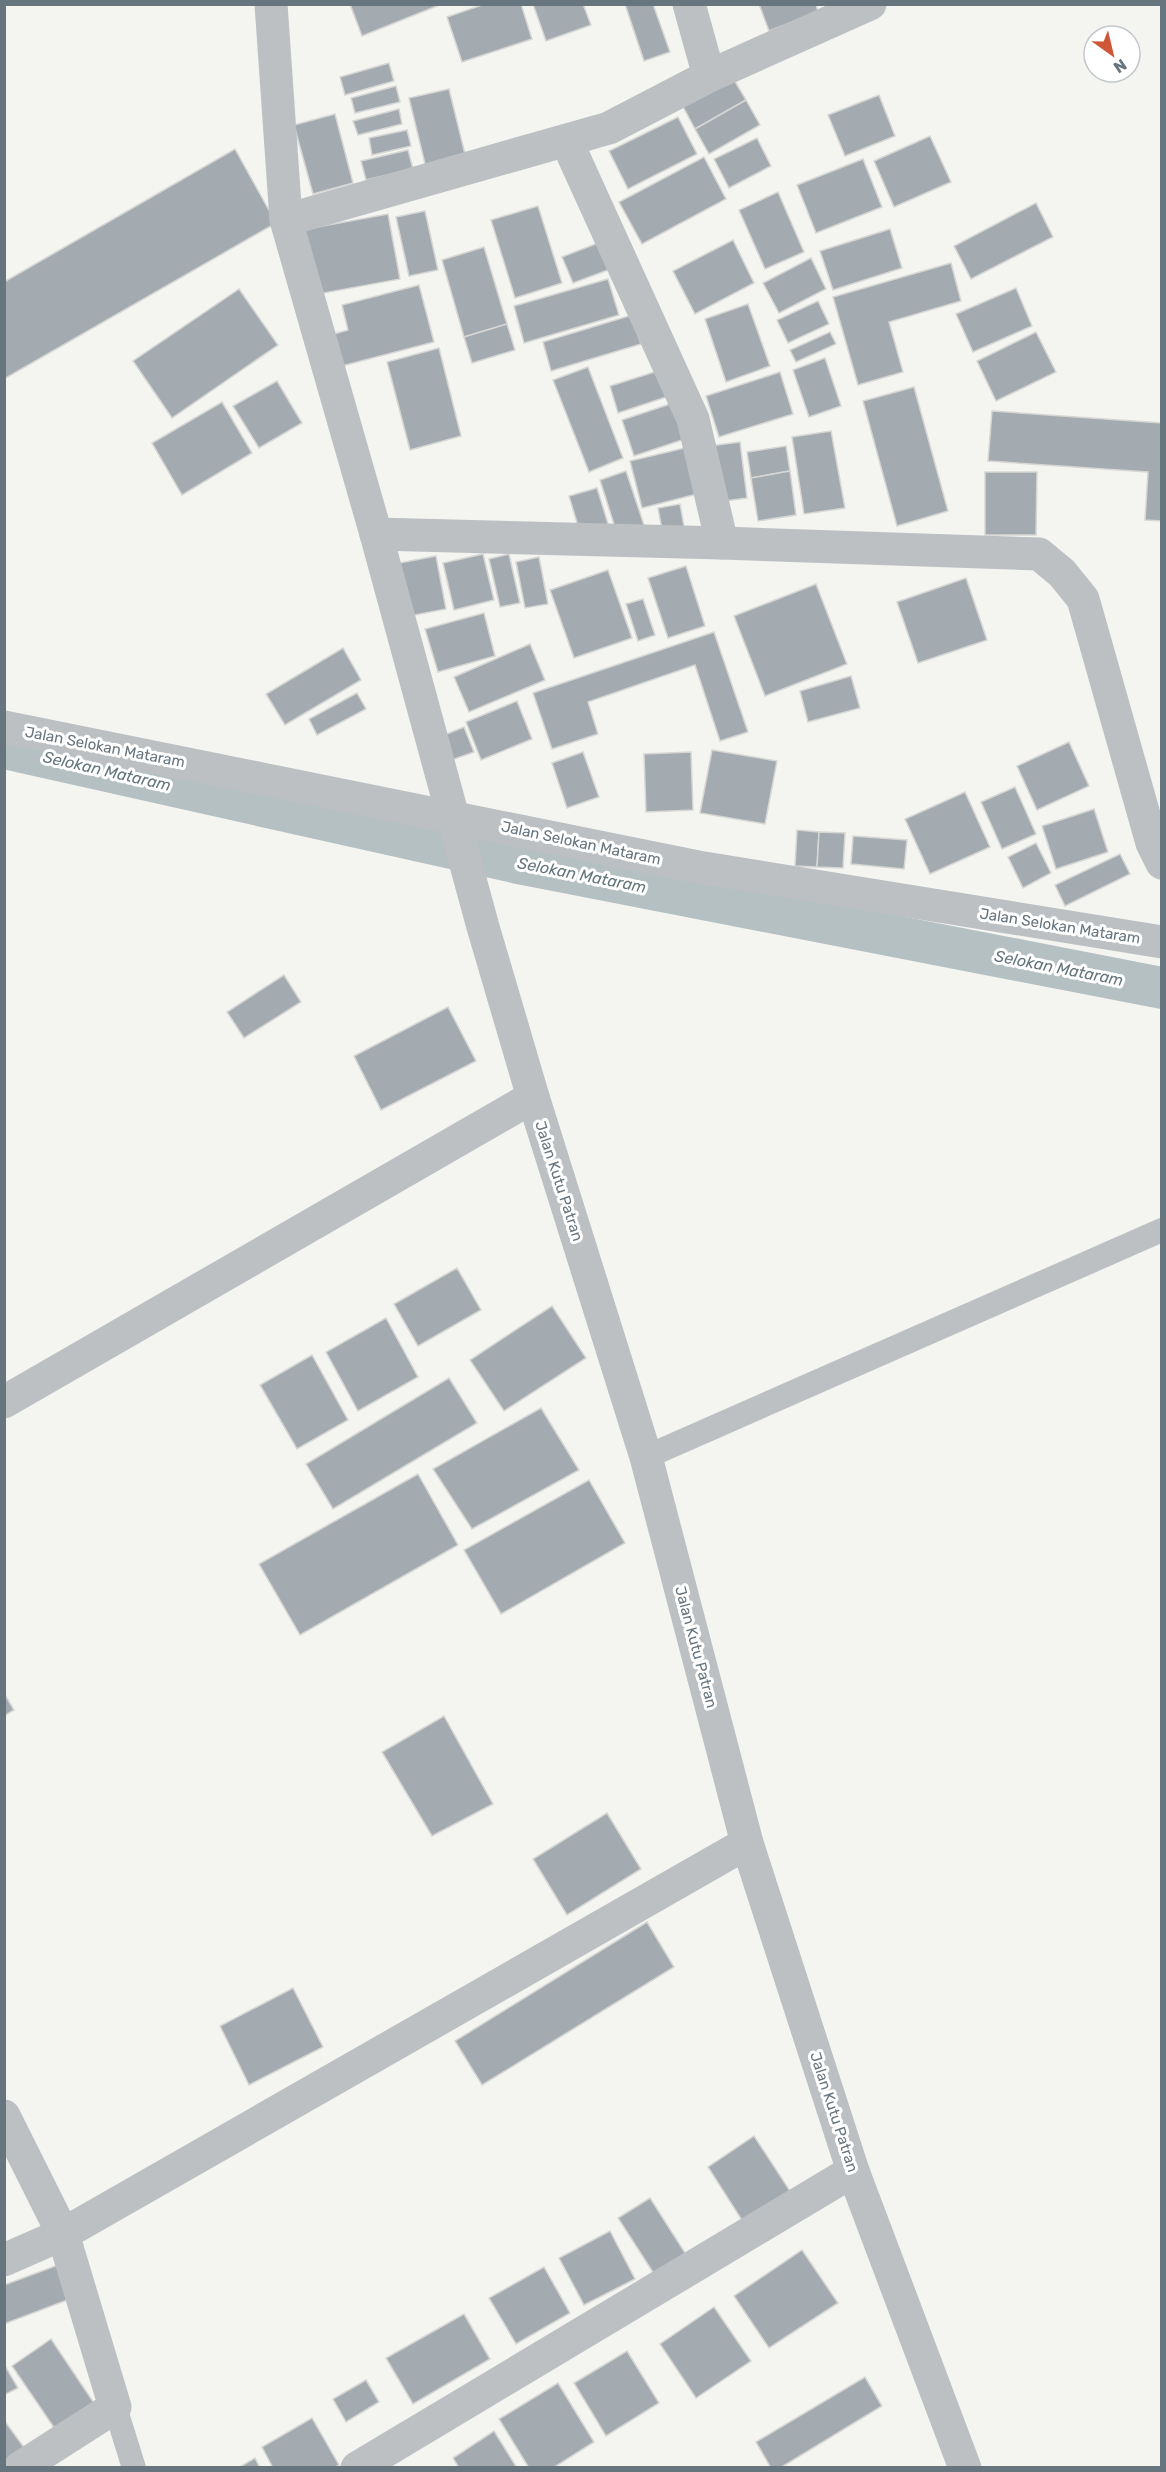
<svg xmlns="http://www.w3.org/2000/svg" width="1166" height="2472" font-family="Rubik,sans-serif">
	<rect width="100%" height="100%" fill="#f4f4f1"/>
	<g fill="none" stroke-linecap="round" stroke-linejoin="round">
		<polyline stroke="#b5c0c3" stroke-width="42" points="4,748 523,864 1162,988"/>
	</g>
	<g fill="#a4abb0" stroke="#d6d6d4" stroke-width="1.5">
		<polygon points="350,4 442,4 362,36"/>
		<polygon points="485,4 521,4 532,39 462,62 447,17"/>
		<polygon points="533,4 583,4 591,25 546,41"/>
		<polygon points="625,4 653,4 670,52 644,61"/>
		<polygon points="759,4 816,4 818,12 769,31"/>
		<polygon points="389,63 394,81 345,95 340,77"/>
		<polygon points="730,73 746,100 695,129 680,101"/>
		<polygon points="396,86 400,102 355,113 351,98"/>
		<polygon points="449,89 466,158 426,168 409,98"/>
		<polygon points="879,95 895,136 845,156 828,115"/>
		<polygon points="746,100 760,125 709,154 695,129"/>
		<polygon points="399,109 402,124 358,135 353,121"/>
		<polygon points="335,114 353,183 313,194 294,125"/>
		<polygon points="678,117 697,154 628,189 609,151"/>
		<polygon points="407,130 411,146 372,155 369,138"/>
		<polygon points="930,136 951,182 894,207 874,161"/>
		<polygon points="757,138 771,166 729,188 714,159"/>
		<polygon points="235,149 276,223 4,379 4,282"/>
		<polygon points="408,150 413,169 366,180 361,161"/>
		<polygon points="704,157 726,199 642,244 619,202"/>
		<polygon points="863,159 882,207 816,233 797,185"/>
		<polygon points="778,192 804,252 765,269 739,210"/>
		<polygon points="1036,203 1053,237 971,279 954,246"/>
		<polygon points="538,206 562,283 515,298 491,220"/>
		<polygon points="425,211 438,270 409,276 396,217"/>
		<polygon points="388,214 400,279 313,295 301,230"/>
		<polygon points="890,229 902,268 833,290 820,251"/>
		<polygon points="733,240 754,283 695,314 673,271"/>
		<polygon points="598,243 608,270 573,283 562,257"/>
		<polygon points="484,247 507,324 464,337 442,260"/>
		<polygon points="811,258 826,289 779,313 763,283"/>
		<polygon points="951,263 961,301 889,322 903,372 858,385 833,297"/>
		<polygon points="608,279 619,315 524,343 514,306"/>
		<polygon points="419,285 434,342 334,368 327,336 348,330 342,305"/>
		<polygon points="1016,288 1032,326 973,352 956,314"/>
		<polygon points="239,289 278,345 172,418 133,361"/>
		<polygon points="818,301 829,324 788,343 777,320"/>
		<polygon points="748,304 770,366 726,382 705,319"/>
		<polygon points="632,315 641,344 551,371 543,342"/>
		<polygon points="507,324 515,350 472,363 464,337"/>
		<polygon points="830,332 836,344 796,362 790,350"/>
		<polygon points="1036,332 1056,372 996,401 977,361"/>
		<polygon points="439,348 461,436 410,450 387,362"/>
		<polygon points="825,358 841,406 809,417 793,370"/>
		<polygon points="588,367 623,458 589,472 553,380"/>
		<polygon points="664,369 672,395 618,413 610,386"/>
		<polygon points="780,372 793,414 719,437 706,396"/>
		<polygon points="277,381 302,423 259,448 233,406"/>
		<polygon points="914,387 948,511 897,526 863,401"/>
		<polygon points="679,401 691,437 634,456 622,420"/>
		<polygon points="222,402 252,453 182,495 152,443"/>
		<polygon points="992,411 1162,423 1162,521 1145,520 1148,472 988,461"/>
		<polygon points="831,431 845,508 804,514 792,437"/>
		<polygon points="740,442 747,498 717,502 710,446"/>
		<polygon points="693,446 705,492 642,508 630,461"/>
		<polygon points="786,446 790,471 751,478 747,452"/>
		<polygon points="626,471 645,528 618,537 600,480"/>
		<polygon points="790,471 796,515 758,521 751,478"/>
		<polygon points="985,472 1037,472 1036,535 985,535"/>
		<polygon points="597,488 609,527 581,536 569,496"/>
		<polygon points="680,504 685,532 663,535 658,508"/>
		<polygon points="483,554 494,600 454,610 443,563"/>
		<polygon points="509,554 520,603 500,607 489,559"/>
		<polygon points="436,556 446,609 399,618 389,565"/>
		<polygon points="539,557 548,604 525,608 516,562"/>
		<polygon points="686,566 705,626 668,638 648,578"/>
		<polygon points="608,570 632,638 574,658 550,590"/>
		<polygon points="966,578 987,640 918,663 897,602"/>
		<polygon points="816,584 847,664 765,696 734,616"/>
		<polygon points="643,599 655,635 638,641 626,604"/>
		<polygon points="484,613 495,656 438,672 425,629"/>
		<polygon points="714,632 748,732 720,741 695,665 588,702 598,734 552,749 533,693"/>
		<polygon points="530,644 545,680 469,712 454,677"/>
		<polygon points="343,648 361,680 285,725 266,694"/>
		<polygon points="851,676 860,708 808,722 800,691"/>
		<polygon points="357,693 366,709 317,735 309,719"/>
		<polygon points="517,701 532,739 481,760 466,722"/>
		<polygon points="464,727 474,752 446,762 437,738"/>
		<polygon points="1069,742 1089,786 1037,810 1017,766"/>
		<polygon points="712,750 777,761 765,824 700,813"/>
		<polygon points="583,752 599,797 567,808 552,763"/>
		<polygon points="691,752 693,810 646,812 644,754"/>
		<polygon points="1015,787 1036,834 1002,849 981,802"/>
		<polygon points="965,792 990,847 930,874 905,819"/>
		<polygon points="1094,809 1108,852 1056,869 1042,826"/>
		<polygon points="797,830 819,832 817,867 795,866"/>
		<polygon points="819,832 845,833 843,868 817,867"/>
		<polygon points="853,836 907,840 904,869 851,864"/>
		<polygon points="1036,843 1051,873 1023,888 1008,857"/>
		<polygon points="1120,854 1130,874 1065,906 1055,885"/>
		<polygon points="284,975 301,1002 244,1038 227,1012"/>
		<polygon points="448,1007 476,1061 381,1110 354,1056"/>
		<polygon points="457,1268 481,1310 418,1346 394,1304"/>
		<polygon points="552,1306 586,1358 504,1411 470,1360"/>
		<polygon points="386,1318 418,1377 358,1411 326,1352"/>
		<polygon points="312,1355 348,1420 297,1449 260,1385"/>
		<polygon points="449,1378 477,1423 333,1509 306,1464"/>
		<polygon points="541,1408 579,1470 472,1529 433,1469"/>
		<polygon points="418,1474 458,1545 300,1635 259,1564"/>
		<polygon points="589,1480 625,1543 501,1614 464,1550"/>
		<polygon points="4,1693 14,1710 4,1716"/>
		<polygon points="444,1716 493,1804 432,1836 382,1752"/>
		<polygon points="607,1813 641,1869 567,1915 533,1859"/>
		<polygon points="647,1922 674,1967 482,2085 455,2041"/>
		<polygon points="293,1988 323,2047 249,2085 220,2026"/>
		<polygon points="754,2136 792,2194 745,2225 708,2167"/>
		<polygon points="650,2198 687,2256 656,2277 618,2218"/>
		<polygon points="610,2231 635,2279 584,2305 559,2258"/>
		<polygon points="802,2250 838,2303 769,2348 734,2296"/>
		<polygon points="58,2265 70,2299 4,2324 4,2285"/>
		<polygon points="544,2267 570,2313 516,2344 489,2298"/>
		<polygon points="714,2307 751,2361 696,2398 660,2344"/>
		<polygon points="464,2314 490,2359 413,2404 386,2358"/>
		<polygon points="51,2339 96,2406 57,2432 12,2366"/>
		<polygon points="627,2351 659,2403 606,2436 574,2383"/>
		<polygon points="4,2364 18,2388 4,2395"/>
		<polygon points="865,2377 882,2406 780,2468 771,2468 756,2442"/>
		<polygon points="366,2380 379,2402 346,2422 333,2399"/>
		<polygon points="558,2383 594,2442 553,2468 529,2468 499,2419"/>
		<polygon points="312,2418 339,2465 334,2468 273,2468 262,2447"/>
		<polygon points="4,2420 28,2453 4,2468"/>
		<polygon points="494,2431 517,2468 459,2468 453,2458"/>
		<polygon points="255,2458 260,2468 238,2468"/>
	</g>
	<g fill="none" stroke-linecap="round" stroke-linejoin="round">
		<g stroke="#bcc0c3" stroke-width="24">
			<polyline points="646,1457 1162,1230"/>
			<polyline points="115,2407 134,2468"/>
		</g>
		<g stroke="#bcc0c3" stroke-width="33">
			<polyline points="689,4 709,76"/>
			<polyline points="567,142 693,419 722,543"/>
			<polyline points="286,220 609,128 709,76 870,4"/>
			<polyline points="376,534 722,543 1039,554 1062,573 1083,599 1152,843 1162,863"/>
			<polyline points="4,1402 533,1097"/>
			<polyline points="4,2116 63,2234 115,2407 20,2468"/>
			<polyline points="4,2260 63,2234 747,1843"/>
			<polyline points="357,2468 853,2171"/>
		</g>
		<g stroke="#bcc0c3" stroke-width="33">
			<polyline points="271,4 286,220 376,534 483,927 533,1097 646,1457 747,1843 853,2171 965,2468"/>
			<polyline points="4,727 698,867 1162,942"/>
		</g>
	</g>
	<g text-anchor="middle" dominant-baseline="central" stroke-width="6" stroke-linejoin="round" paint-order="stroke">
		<g font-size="15" fill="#67757f" stroke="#fff">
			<text transform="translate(105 747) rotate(11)">Jalan Selokan Mataram</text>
			<text transform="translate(581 843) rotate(12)">Jalan Selokan Mataram</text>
			<text transform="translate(1060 926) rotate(9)">Jalan Selokan Mataram</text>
			<text transform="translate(559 1181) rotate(72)">Jalan Kutu Patran</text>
			<text transform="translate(696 1647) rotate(75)">Jalan Kutu Patran</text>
			<text transform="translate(834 2112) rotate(72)">Jalan Kutu Patran</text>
		</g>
		<g font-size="16" font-style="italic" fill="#63767c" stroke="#fff">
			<text transform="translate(107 771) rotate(13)">Selokan Mataram</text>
			<text transform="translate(582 875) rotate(11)">Selokan Mataram</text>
			<text transform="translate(1059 968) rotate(11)">Selokan Mataram</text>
		</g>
	</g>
	<rect width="1166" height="2472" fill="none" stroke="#67757f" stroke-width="12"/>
	<g transform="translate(1112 54) rotate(146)"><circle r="28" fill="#ffffff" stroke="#c2c8cc" stroke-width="1.5"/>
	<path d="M0-4.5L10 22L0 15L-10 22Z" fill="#cf5636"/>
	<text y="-9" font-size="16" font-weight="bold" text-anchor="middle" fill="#67757f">N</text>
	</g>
</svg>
